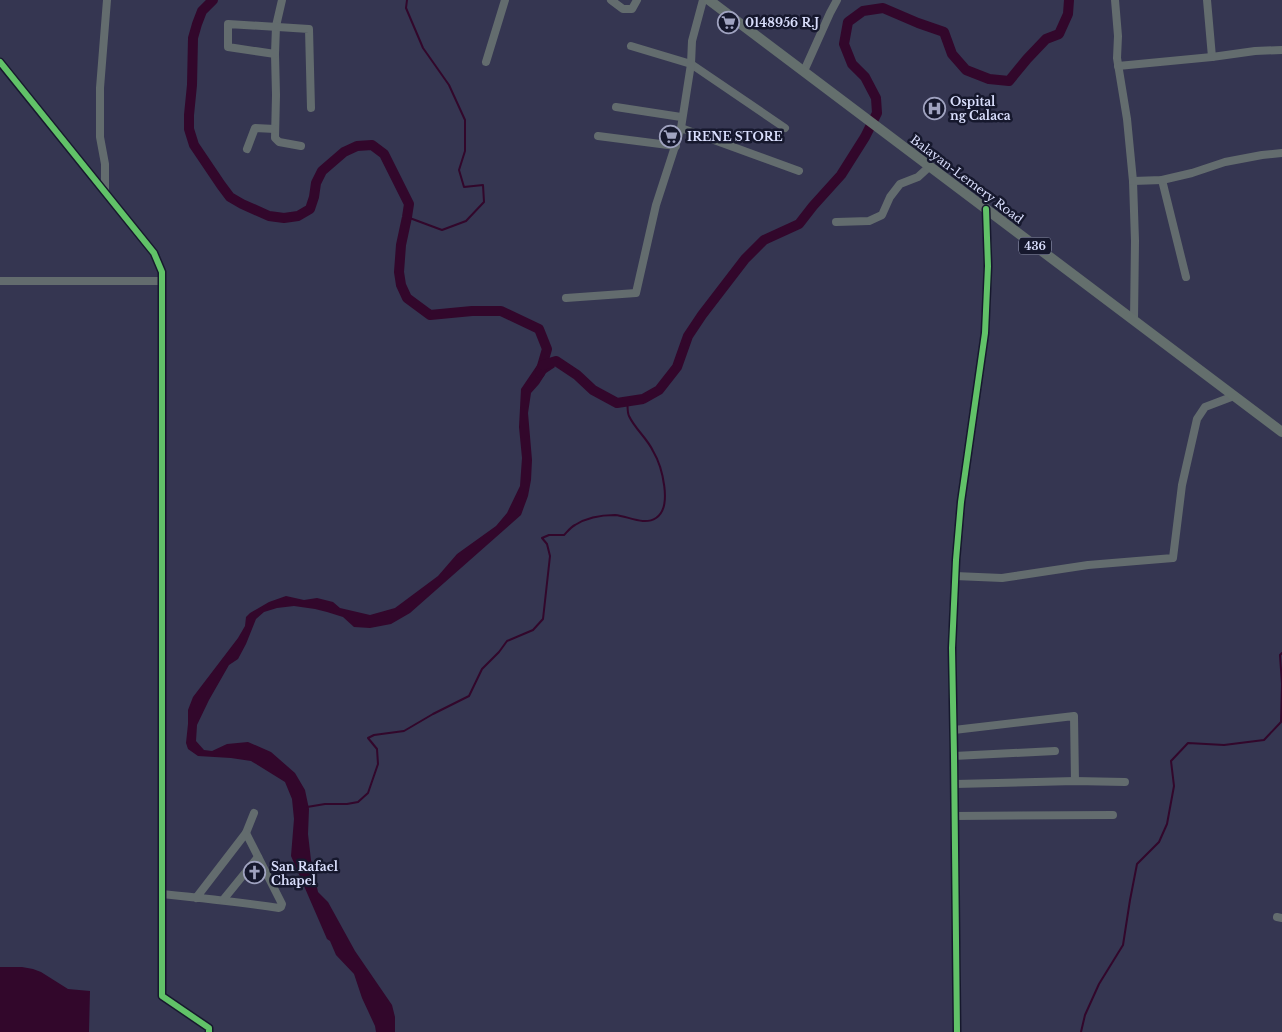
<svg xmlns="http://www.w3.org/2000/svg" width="1282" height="1032" font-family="'Libre Baskerville',serif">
	<rect width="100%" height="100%" fill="#353651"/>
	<g fill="#32072b">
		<polygon points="542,358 555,367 546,373 539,384 531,393 528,413 532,460 531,480 528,496 521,515 410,613 391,624 370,628 354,627 343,617 327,612 315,609 294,606 277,608 264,612 256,619 246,644 238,659 229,665 209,700 197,725 196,741 204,750 212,751 227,744 248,742 271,752 295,773 305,790 309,809 308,834 311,860 318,892 328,902 355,951 392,1005 395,1017 395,1032 376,1032 375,1026 362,998 354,974 336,955 330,941 327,939 291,856 294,819 292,799 285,782 251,761 231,758 198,756 188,749 186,743 188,724 188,710 193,697 238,638 245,626 246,617 250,613 269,602 286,596 304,600 317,598 333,602 340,608 370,615 395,608 438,576 457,554 496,526 507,513 520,486 522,458 519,427 521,389"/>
		<polygon points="0,967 22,967 33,969 41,972 68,989 90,991 89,1032 0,1032"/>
	</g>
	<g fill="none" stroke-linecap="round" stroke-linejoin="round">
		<g stroke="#32072b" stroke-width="2">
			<polyline points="407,0 406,8 423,48 449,85 465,120 465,151 459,170 464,187 483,185 484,202 466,221 442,230 407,217"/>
			<path d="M307,807L325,804H347L358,802L368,793L378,764L377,749L368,738L374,735L404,731L433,714L469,696L482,669L499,652L507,641L533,630L543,619L550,556L547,544L542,538L549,535H564C567,532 571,527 575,525C586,518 602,515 615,515C628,516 644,526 656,518C673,507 662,466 653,451C647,438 635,429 629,416C627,412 628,406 627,401"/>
			<polyline points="1081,1032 1085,1015 1099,984 1123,945 1130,900 1137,864 1159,842 1167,824 1174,786 1171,761 1188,743 1224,745 1264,740 1281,722 1282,684 1280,655 1282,653"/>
		</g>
		<g stroke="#32072b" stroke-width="10">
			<polyline points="213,0 202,11 197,24 193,38 192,85 189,115 189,129 194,145 221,185 230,197 242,204 269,216 284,218 298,216 310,209 314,197 316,183 322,171 344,152 357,146 372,145 384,154 409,204 407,217 401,245 399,272 401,285 407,298 430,315 472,311 501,311 539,329 547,349 540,373"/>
			<polyline points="543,365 556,361 577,375 593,390 617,403 643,399 659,390 677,367 688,336 702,315 745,259 764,240 799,224 813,206 841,175 865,137 877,113 876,98 865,77 852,64 844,44 848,22 863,11 883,8 918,23 944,32 952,54 966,70 989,79 1009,81 1027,59 1046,39 1059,34 1068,14 1069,0"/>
		</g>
		<g stroke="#636c6e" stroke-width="8">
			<polyline points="282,0 276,26 275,54 276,95 275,138 279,142 301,146"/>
			<polyline points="611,0 623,9 632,9 637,0"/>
			<polyline points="1115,0 1118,36 1117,58 1127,119 1133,181 1135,241 1134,320"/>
			<polyline points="1207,0 1212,57"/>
			<polyline points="631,46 691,64 785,128"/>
			<polyline points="275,54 228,47 228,24 309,29 311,108"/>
			<polyline points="0,62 154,253 162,272 162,996 209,1028 209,1032"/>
			<polyline points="486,62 505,0"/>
			<polyline points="1118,66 1212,57 1255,51 1282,50"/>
			<polyline points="804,71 830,13 837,0"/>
			<polyline points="616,107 681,117"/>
			<polyline points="681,128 799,171"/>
			<polyline points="598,136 676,146"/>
			<polyline points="247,149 255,128 275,129"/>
			<polyline points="1162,180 1186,277"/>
			<polyline points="1133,181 1162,180 1192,173 1225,162 1262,155 1282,153"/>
			<polyline points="105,192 105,164 100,137 100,88 107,0"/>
			<polyline points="836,222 869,221 882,215 890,197 900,184 918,177 930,166"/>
			<polyline points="0,281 162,281"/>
			<polyline points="566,298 636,293 656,205 681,128 691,64 692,41 703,0"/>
			<polyline points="955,576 1002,578 1088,565 1173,558 1182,485 1197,419 1205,407 1234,396"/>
			<polyline points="954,730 1074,716 1075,781"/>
			<polyline points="954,756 1055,751"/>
			<polyline points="955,784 1075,781 1125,782"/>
			<polyline points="955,816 1113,815"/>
			<polyline points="246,833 254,813"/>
			<path d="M162,894C201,898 240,902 279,908L281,907L282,904L246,833L196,898"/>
			<polyline points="223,900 258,857"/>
			<polyline points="1277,917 1282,918"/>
			<polyline points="957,1032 954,756 952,648 956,560 961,502 985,333 988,266 986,209"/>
		</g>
		<polyline stroke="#646f6d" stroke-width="10" points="709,0 1282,432"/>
		<defs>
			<g id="cycleway">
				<polyline points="0,62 154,253 162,272 162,996 209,1028 209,1032"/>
				<polyline points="957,1032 954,756 952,648 956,560 961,502 985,333 988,266 986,209"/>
			</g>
		</defs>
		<use href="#cycleway" stroke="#16182d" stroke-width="9"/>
		<use href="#cycleway" stroke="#61c268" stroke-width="6"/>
	</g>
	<defs>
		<symbol id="supermarket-ring" viewBox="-11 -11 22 22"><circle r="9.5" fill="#16182d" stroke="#a0a3c0" stroke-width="1.5"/><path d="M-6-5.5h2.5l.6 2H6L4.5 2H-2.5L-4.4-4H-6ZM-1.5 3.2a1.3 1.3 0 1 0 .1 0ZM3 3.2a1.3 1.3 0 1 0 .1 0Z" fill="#a0a3c0"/></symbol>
		<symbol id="hospital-ring" viewBox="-11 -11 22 22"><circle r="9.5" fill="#16182d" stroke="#a0a3c0" stroke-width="1.5"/><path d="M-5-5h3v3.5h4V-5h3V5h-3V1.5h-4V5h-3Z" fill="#a0a3c0"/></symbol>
		<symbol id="church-ring" viewBox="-11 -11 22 22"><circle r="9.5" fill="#16182d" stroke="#a0a3c0" stroke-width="1.5"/><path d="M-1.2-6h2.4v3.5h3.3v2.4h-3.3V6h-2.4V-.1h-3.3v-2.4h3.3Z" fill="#a0a3c0"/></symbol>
	</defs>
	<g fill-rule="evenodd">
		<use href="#supermarket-ring" x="716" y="10" width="25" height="25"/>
		<use href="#hospital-ring" x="922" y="96" width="25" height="25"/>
		<use href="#supermarket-ring" x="658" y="124" width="25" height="25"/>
		<use href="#church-ring" x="242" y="860" width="25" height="25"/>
	</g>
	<g text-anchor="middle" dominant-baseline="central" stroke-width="5" stroke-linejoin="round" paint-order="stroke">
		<rect fill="#16182d" stroke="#9ea3be" stroke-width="1" x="1019" y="237.5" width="32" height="17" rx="4"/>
		<g font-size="11" font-weight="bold" fill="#d9defc">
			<text x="1035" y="246">436</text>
		</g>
		<g font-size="12" font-weight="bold" fill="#d9defc" stroke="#16182d" text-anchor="start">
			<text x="745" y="22">0148956 R.J</text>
			<text x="950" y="101">Ospital<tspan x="950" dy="14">ng Calaca</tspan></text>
			<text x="687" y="136">IRENE STORE</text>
			<text x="271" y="866">San Rafael<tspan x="271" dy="14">Chapel</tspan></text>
		</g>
		<g font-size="12" fill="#d9defc" stroke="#16182d">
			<text transform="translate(967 179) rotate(37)">Balayan-Lemery Road</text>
		</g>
	</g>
</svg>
